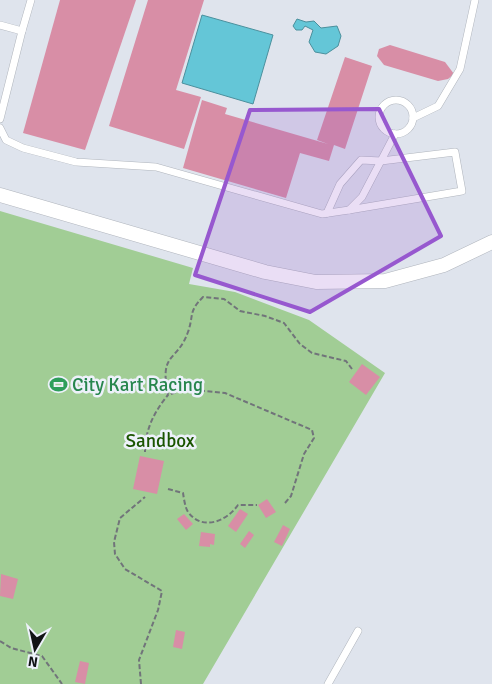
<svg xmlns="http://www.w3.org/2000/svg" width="492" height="684" font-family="Signika,sans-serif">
	<rect width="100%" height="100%" fill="#dfe4ed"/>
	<polygon fill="#a1cd95" points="0,211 193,268 189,284 235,292 309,320 385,373 203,684 0,684"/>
	<g fill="#64c6d7" stroke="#4b909d">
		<polygon points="202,15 273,35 253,104 182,83"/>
		<polygon points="297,19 306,22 314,21 321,28 337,26 341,36 338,46 326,54 315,52 309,42 313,30 305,26 302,30 296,30 293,26"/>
	</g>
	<g fill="#d88ea6">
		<polygon points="60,0 136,0 85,150 23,133"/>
		<polygon points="148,0 204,0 176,90 201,97 184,149 109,126"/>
		<polygon points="390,45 445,62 454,74 448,79 438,81 384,65 377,56 379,49"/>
		<polygon points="345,57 372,66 345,149 334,145 329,161 300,153 286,198 183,168 202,100 227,108 225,114 328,144 317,140"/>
		<polygon points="362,364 380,377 366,395 349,382"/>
		<polygon points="140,456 164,461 157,494 133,489"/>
		<polygon points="267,499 276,512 266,518 258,505"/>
		<polygon points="240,509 248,514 236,532 228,526"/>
		<polygon points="184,514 193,524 186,530 177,519"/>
		<polygon points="283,525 290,529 282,546 274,542"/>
		<polygon points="249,531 254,535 245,548 240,544"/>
		<polygon points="201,532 215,534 214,545 210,544 210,547 199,546"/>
		<polygon points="1,574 18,579 13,599 0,596"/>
		<polygon points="176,630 185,632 182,649 173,647"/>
		<polygon points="80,661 89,663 85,684 75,682"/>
	</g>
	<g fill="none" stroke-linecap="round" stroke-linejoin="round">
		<defs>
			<g id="lane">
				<polyline points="0,25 22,31 0,119"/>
				<polyline points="22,31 31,0"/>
				<circle cx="396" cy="117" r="17"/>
				<polyline points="413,118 438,106 460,69 475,0"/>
				<polyline points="0,128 6,140 23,148 76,162 156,167 322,214 349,210 362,197 395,134"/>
				<polyline points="327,213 340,184 361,160 381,161 455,152 462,191 349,210"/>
				<polyline points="328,684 358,631"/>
			</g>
			<polyline id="street" points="0,195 265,272 316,282 385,281 444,265 492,242"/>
		</defs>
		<use href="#lane" stroke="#b0b5bd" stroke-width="8"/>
		<use href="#street" stroke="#b0b5bd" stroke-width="15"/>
		<g stroke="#71747a" stroke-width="2" stroke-dasharray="5 2.5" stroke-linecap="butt">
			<path d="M145,452C145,430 154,412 168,395"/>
			<path d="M168,489L183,493C184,499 185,507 188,512C202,531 226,522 238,505H257"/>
			<path d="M285,503L291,496L304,454L314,438L312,430L225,393L185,389L168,395C159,351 177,363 188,332C194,315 188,312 203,297L224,299L240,311L265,316L284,323L300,344L312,353L346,361L352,369"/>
			<polyline points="0,641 11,648 42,656 62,684"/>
			<polyline points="141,684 139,660 158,610 162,591 125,569 115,554 114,542 120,518 145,497"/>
		</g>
		<use href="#lane" stroke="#fff" stroke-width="7"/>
		<use href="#street" stroke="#fff" stroke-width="14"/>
	</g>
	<path fill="#9758cf" fill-opacity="0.2" stroke="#9758cf" stroke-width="4" stroke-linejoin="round" d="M379,109L441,236L310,312L195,275L250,110Z"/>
	<defs>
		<symbol id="stadium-bare" viewBox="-9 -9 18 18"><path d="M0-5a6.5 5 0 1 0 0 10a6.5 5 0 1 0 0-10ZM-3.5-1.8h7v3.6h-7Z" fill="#2e9e5b" stroke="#edf1fa" stroke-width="2.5" paint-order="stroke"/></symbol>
	</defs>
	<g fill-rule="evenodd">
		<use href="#stadium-bare" x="46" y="372" width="25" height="25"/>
	</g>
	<g text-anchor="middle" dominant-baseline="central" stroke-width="5" stroke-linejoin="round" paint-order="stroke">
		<g font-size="19" fill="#27864d" stroke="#edf1fa" text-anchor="start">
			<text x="72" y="385">City Kart Racing</text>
		</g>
		<g font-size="19" fill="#1a5400" stroke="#edf1fa">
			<text x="160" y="441">Sandbox</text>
		</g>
	</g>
	<g transform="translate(35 649) rotate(189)" stroke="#edf1fa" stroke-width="4" paint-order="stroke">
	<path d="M0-4L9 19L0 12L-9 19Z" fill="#111316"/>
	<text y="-8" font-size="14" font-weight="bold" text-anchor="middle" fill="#111316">N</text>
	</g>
</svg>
